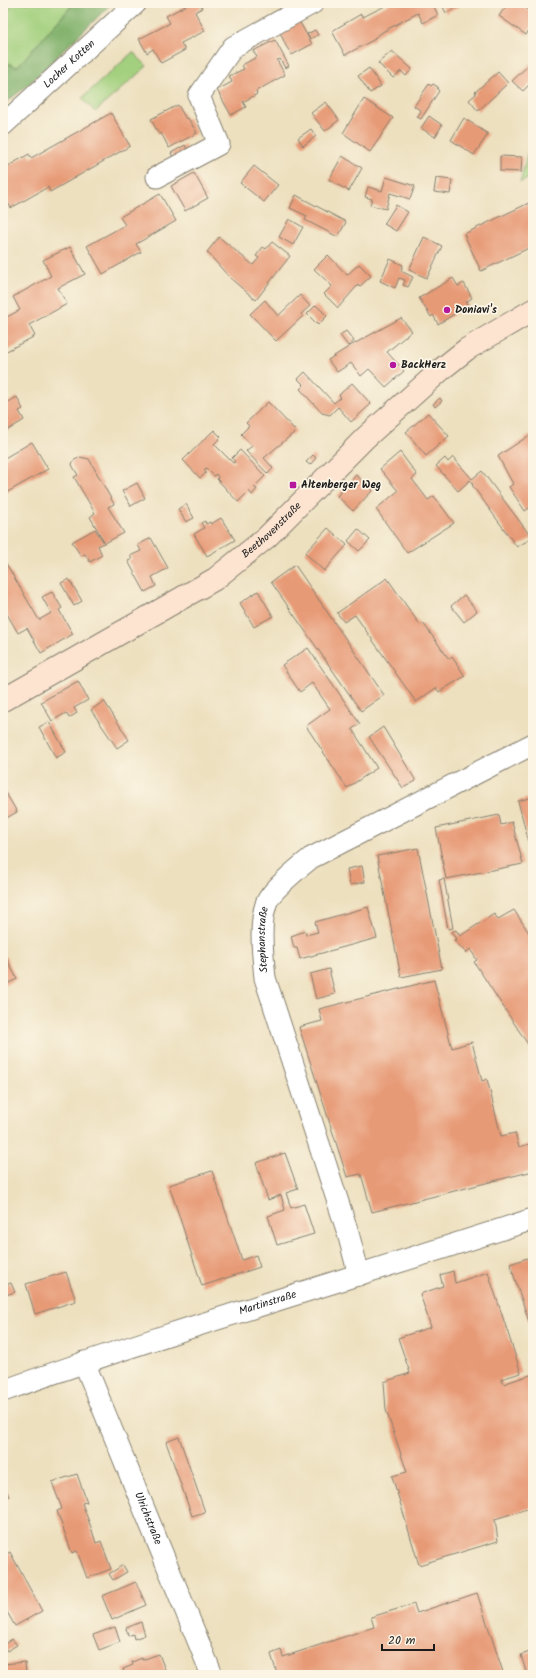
<svg xmlns="http://www.w3.org/2000/svg" width="536" height="1678" font-family="Kalam,sans-serif">
	<rect width="100%" height="100%" fill="#fcf5e5"/>
	<filter id="ink" filterUnits="userSpaceOnUse"><feTurbulence type="fractalNoise" baseFrequency=".025" numOctaves="2"/><feDisplacementMap in="SourceGraphic" scale="8" xChannelSelector="R" yChannelSelector="G"/><feConvolveMatrix kernelMatrix="1 2 1 2 8 2 1 2 1" color-interpolation-filters="sRGB"/></filter>
	<filter id="wash" filterUnits="userSpaceOnUse"><feTurbulence type="fractalNoise" baseFrequency=".012" numOctaves="4" result="noise"/><feDisplacementMap in="SourceGraphic" scale="16" xChannelSelector="R" yChannelSelector="G"/><feGaussianBlur stdDeviation="0.9" result="paint"/><feColorMatrix in="noise" values="0 0 0 0 0 0 0 0 0 0 0 0 0 0 0 0 0 1.4 0 .05"/><feComposite in="paint" operator="in"/></filter>
	<g filter="url(#wash)">
		<rect width="100%" height="100%" fill="#ede0bf"/>
		<g fill="#a3d07e" stroke="#60764d">
			<polygon points="12,3 74,3 17,67 3,61 3,22"/>
			<polygon points="133,52 147,66 95,112 82,98"/>
			<polygon points="533,132 533,177 520,182"/>
		</g>
		<polygon fill="#82b26d" stroke="#4f6744" points="74,3 112,3 30,83 3,105 3,61 17,67"/>
		<g id="blocks">
			<g fill="#e79a76">
				<polygon points="191,3 200,3 202,8 195,12 205,31 181,43 185,50 161,63 153,49 147,53 139,39 170,23 166,16"/>
				<polygon points="391,3 432,3 438,15 423,23 418,13 384,31 374,38 375,39 345,55 332,31 361,14 363,17"/>
				<polygon points="441,3 459,3 460,6 446,13"/>
				<polygon points="508,3 519,3 533,13 533,24 526,35 499,16"/>
				<polygon points="298,19 312,44 292,55 286,46 279,30"/>
				<polygon points="315,30 318,35 310,39 307,34"/>
				<polygon points="275,40 289,66 285,68 280,59 277,60 285,75 256,91 257,94 243,102 246,107 231,115 217,90 232,82 229,76 244,69 242,65 257,57 253,51"/>
				<polygon points="392,51 412,69 406,76 401,71 393,78 378,63"/>
				<polygon points="532,62 533,81 523,91 512,81"/>
				<polygon points="369,68 381,86 370,93 358,76"/>
				<polygon points="498,72 508,83 478,111 469,100 476,94 475,92"/>
				<polygon points="429,84 431,86 433,84 438,87 437,89 439,91 421,119 417,117 421,111 414,106"/>
				<polygon points="364,99 393,118 370,152 343,133"/>
				<polygon points="326,102 339,120 325,131 311,113"/>
				<polygon points="178,105 186,119 188,118 197,133 169,148 161,133 159,135 151,119"/>
				<polygon points="111,113 130,146 50,192 48,187 11,208 3,195 3,169 29,154 31,158"/>
				<polygon points="429,116 442,125 435,137 421,128"/>
				<polygon points="464,118 488,134 474,155 451,140"/>
				<polygon points="311,129 316,136 303,146 298,138"/>
				<polygon points="185,145 188,152 174,159 171,153"/>
				<polygon points="342,156 362,168 349,191 329,180"/>
				<polygon points="500,156 522,157 521,172 500,171"/>
				<polygon points="254,166 278,185 264,202 240,183"/>
				<polygon points="194,173 208,198 185,211 171,186"/>
				<polygon points="386,177 415,186 410,199 390,193 386,209 370,205 372,199 365,197 368,187 382,191"/>
				<polygon points="436,178 452,180 450,194 434,192"/>
				<polygon points="160,194 176,221 136,244 141,252 103,274 87,246 125,225 120,217"/>
				<polygon points="296,195 346,222 338,237 305,220 307,216 290,208"/>
				<polygon points="533,201 533,246 481,271 464,234"/>
				<polygon points="396,205 408,212 396,231 384,224"/>
				<polygon points="289,219 303,227 293,245 279,237"/>
				<polygon points="219,237 253,265 259,258 256,256 263,247 266,249 272,242 290,256 256,300 230,278 207,252"/>
				<polygon points="424,237 442,246 427,278 409,270"/>
				<polygon points="70,247 85,274 58,288 67,304 29,325 35,336 3,353 3,319 20,310 13,297 51,276 43,260"/>
				<polygon points="328,255 347,275 359,264 371,276 359,287 358,285 338,308 324,294 332,286 314,269"/>
				<polygon points="390,259 403,265 401,271 413,277 408,287 403,285 405,280 399,278 395,288 380,281"/>
				<polygon points="453,278 458,286 464,283 472,298 466,302 468,306 438,324 433,315 431,317 419,298"/>
				<polygon points="300,295 310,306 301,314 303,316 276,341 250,314 265,300 278,316"/>
				<polygon points="316,305 327,316 318,325 307,314"/>
				<polygon points="401,318 412,331 387,352 404,371 386,387 369,369 361,376 351,363 337,372 328,360 350,346"/>
				<polygon points="346,331 354,341 348,346 340,335"/>
				<polygon points="305,372 334,403 341,397 339,395 352,383 371,404 351,422 338,407 330,415 322,413 300,389 304,385 298,379"/>
				<polygon points="17,397 23,409 19,411 24,420 3,433 3,405"/>
				<polygon points="440,398 442,401 435,407 433,404"/>
				<polygon points="268,402 296,431 264,458 273,468 268,474 246,451 252,446 241,434 249,426 246,423"/>
				<polygon points="428,413 449,436 426,456 406,432"/>
				<polygon points="214,430 221,437 214,444 233,463 235,462 232,458 240,450 265,476 254,487 257,489 252,495 249,491 238,502 217,479 218,477 216,474 214,476 206,468 204,470 206,473 200,478 183,460"/>
				<polygon points="533,433 533,514 529,508 525,511 509,487 513,484 498,456"/>
				<polygon points="32,442 48,469 4,494 3,492 3,459"/>
				<polygon points="400,452 417,475 412,479 428,500 434,496 454,523 407,553 376,509 398,491 380,469"/>
				<polygon points="313,455 316,458 310,465 306,462"/>
				<polygon points="80,457 89,459 114,504 108,507 124,533 105,543 90,517 95,513 74,477 78,475 72,465 73,461"/>
				<polygon points="453,457 472,479 482,471 532,538 517,547 472,485 473,485 470,480 458,491 436,466 445,458 448,462"/>
				<polygon points="356,475 373,490 353,511 337,496"/>
				<polygon points="137,483 145,498 131,506 122,491"/>
				<polygon points="186,504 194,518 186,522 178,509"/>
				<polygon points="221,518 235,540 207,556 194,534 204,528 201,523 205,521 206,524 210,522 211,524"/>
				<polygon points="328,528 347,545 324,571 305,553"/>
				<polygon points="95,529 104,543 98,546 102,555 90,562 85,554 81,556 72,542"/>
				<polygon points="358,529 370,540 359,551 348,541"/>
				<polygon points="151,538 168,568 152,577 156,586 145,592 128,561 132,559 130,556 141,551 138,545"/>
				<polygon points="4,560 39,620 51,613 42,597 52,592 62,608 59,610 73,634 41,653 27,628 18,633 3,607"/>
				<polygon points="295,565 384,695 361,711 271,582"/>
				<polygon points="387,578 420,625 423,623 449,659 452,657 465,676 439,692 436,688 416,702 355,615 344,622 337,613"/>
				<polygon points="69,579 82,601 74,606 61,583"/>
				<polygon points="258,591 273,616 254,627 240,603"/>
				<polygon points="464,595 477,611 464,622 451,606"/>
				<polygon points="308,648 360,724 352,729 377,768 347,788 306,726 330,709 312,683 300,692 282,665"/>
				<polygon points="78,681 88,700 74,708 77,713 69,718 66,713 52,721 41,702"/>
				<polygon points="104,701 129,740 117,748 91,710"/>
				<polygon points="49,722 66,752 56,758 39,727"/>
				<polygon points="383,727 416,781 403,788 369,737"/>
				<polygon points="3,788 17,812 3,820"/>
				<polygon points="533,797 533,855 532,855 518,801"/>
				<polygon points="499,815 501,825 512,822 523,864 446,879 436,828"/>
				<polygon points="418,848 442,969 401,977 377,856"/>
				<polygon points="362,866 365,882 350,885 347,869"/>
				<polygon points="444,879 453,928 448,929 439,880"/>
				<polygon points="368,907 377,938 300,959 297,948 294,948 291,936 305,931 306,935 318,932 315,922"/>
				<polygon points="514,910 533,939 533,1052 474,962 477,960 470,949 466,953 454,940 456,939 451,932 456,930 460,936 494,914 498,919"/>
				<polygon points="3,951 17,979 3,986"/>
				<polygon points="329,969 335,994 316,999 310,974"/>
				<polygon points="434,980 452,1048 472,1042 482,1081 487,1079 501,1136 515,1133 519,1147 533,1143 533,1171 372,1212 361,1174 347,1177 299,1027 322,1021 319,1009"/>
				<polygon points="285,1153 298,1189 286,1193 291,1208 304,1204 314,1234 277,1245 268,1216 285,1210 281,1195 268,1200 256,1163"/>
				<polygon points="212,1171 242,1260 256,1255 260,1267 202,1286 169,1185"/>
				<polygon points="533,1256 533,1334 510,1264"/>
				<polygon points="453,1271 455,1283 488,1272 521,1373 501,1379 503,1384 533,1374 533,1507 495,1519 498,1541 419,1565 392,1476 407,1472 386,1410 384,1382 410,1373 398,1338 431,1327 420,1294 443,1286 440,1275"/>
				<polygon points="66,1272 76,1301 35,1314 26,1284"/>
				<polygon points="11,1283 15,1292 6,1295 3,1286"/>
				<polygon points="179,1437 205,1512 192,1516 166,1442"/>
				<polygon points="77,1474 87,1502 82,1503 92,1530 96,1543 101,1541 111,1569 87,1578 77,1551 72,1553 57,1511 62,1509 52,1482"/>
				<polygon points="3,1481 9,1497 3,1499"/>
				<polygon points="10,1552 42,1611 15,1626 3,1605 3,1556"/>
				<polygon points="123,1565 127,1572 113,1580 109,1574"/>
				<polygon points="136,1582 146,1605 112,1620 102,1596"/>
				<polygon points="477,1593 504,1675 278,1675 277,1674 271,1654 281,1650 283,1657 374,1627 371,1617 414,1604 417,1613"/>
				<polygon points="141,1622 145,1635 134,1639 133,1634 128,1636 126,1628"/>
				<polygon points="115,1627 120,1642 99,1650 93,1635"/>
				<polygon points="12,1639 17,1645 7,1651 3,1645"/>
				<polygon points="533,1651 533,1675 527,1675 521,1655"/>
				<polygon points="159,1654 166,1672 158,1675 125,1675 123,1669 133,1665 132,1662 142,1658 142,1660"/>
				<polygon points="25,1662 26,1675 3,1675 3,1664"/>
			</g>
		</g>
	</g>
	<g filter="url(#ink)">
		<use href="#blocks" fill-opacity="0" stroke="#847e6e" stroke-width="1"/>
		<g fill="none" stroke-linecap="round" stroke-linejoin="round">
			<defs>
				<g id="street">
					<path id="s1" d="M3,125L136,3"/>
					<polyline points="157,177 219,144 199,96 233,47 313,3"/>
					<path id="s2" d="M359,1275L348,1233L265,978C263,957 259,925 266,904C269,892 300,867 311,858L533,744"/>
					<path id="s3" d="M84,1362L212,1675"/>
					<path id="s4" d="M3,1391C178,1328 357,1277 533,1219"/>
				</g>
				<g id="secondary">
					<path id="s5" d="M3,700L215,579L267,537L365,438L443,368L467,349L533,310"/>
				</g>
			</defs>
			<use href="#street" stroke="#847e6e" stroke-width="23"/>
			<use href="#secondary" stroke="#847e6e" stroke-width="24"/>
			<use href="#street" stroke="#fff" stroke-width="21"/>
			<use href="#secondary" stroke="#fde4d1" stroke-width="22"/>
		</g>
	</g>
	<g fill="#b5179e" stroke="#fcf5e5" stroke-width="1.5">
		<circle cx="447" cy="310" r="4"/>
		<circle cx="393" cy="365" r="4"/>
		<rect x="289" y="481" width="8" height="8" rx="2"/>
	</g>
	<g text-anchor="middle" dominant-baseline="central" stroke-width="3.5" stroke-linejoin="round" paint-order="stroke">
		<g font-size="11" fill="#1c1c1c" stroke="#fcf5e5">
			<text stroke="none"><textPath href="#s1" startOffset="90">Locher Kotten</textPath></text>
			<text stroke="none"><textPath href="#s5" startOffset="319">Beethovenstraße</textPath></text>
			<text stroke="none"><textPath href="#s2" startOffset="350">Stephanstraße</textPath></text>
			<text stroke="none"><textPath href="#s4" startOffset="279">Martinstraße</textPath></text>
			<text stroke="none"><textPath href="#s3" startOffset="169">Ulrichstraße</textPath></text>
		</g>
		<g font-size="11" font-weight="bold" fill="#1c1c1c" stroke="#fcf5e5" text-anchor="start">
			<text x="455" y="310">Doniavi's</text>
			<text x="401" y="365">BackHerz</text>
			<text x="301" y="485">Altenberger Weg</text>
		</g>
	</g>
	<rect width="536" height="1678" fill="none" stroke="#fcf5e5" stroke-width="16"/>
	<path d="M382 1644v6h52v-6" fill="none" stroke="#1c1c1c" stroke-width="2"/>
	<text x="388" y="1644" font-size="12" fill="#1c1c1c" stroke="#fcf5e5" stroke-width="3" paint-order="stroke">20 m</text>
</svg>
